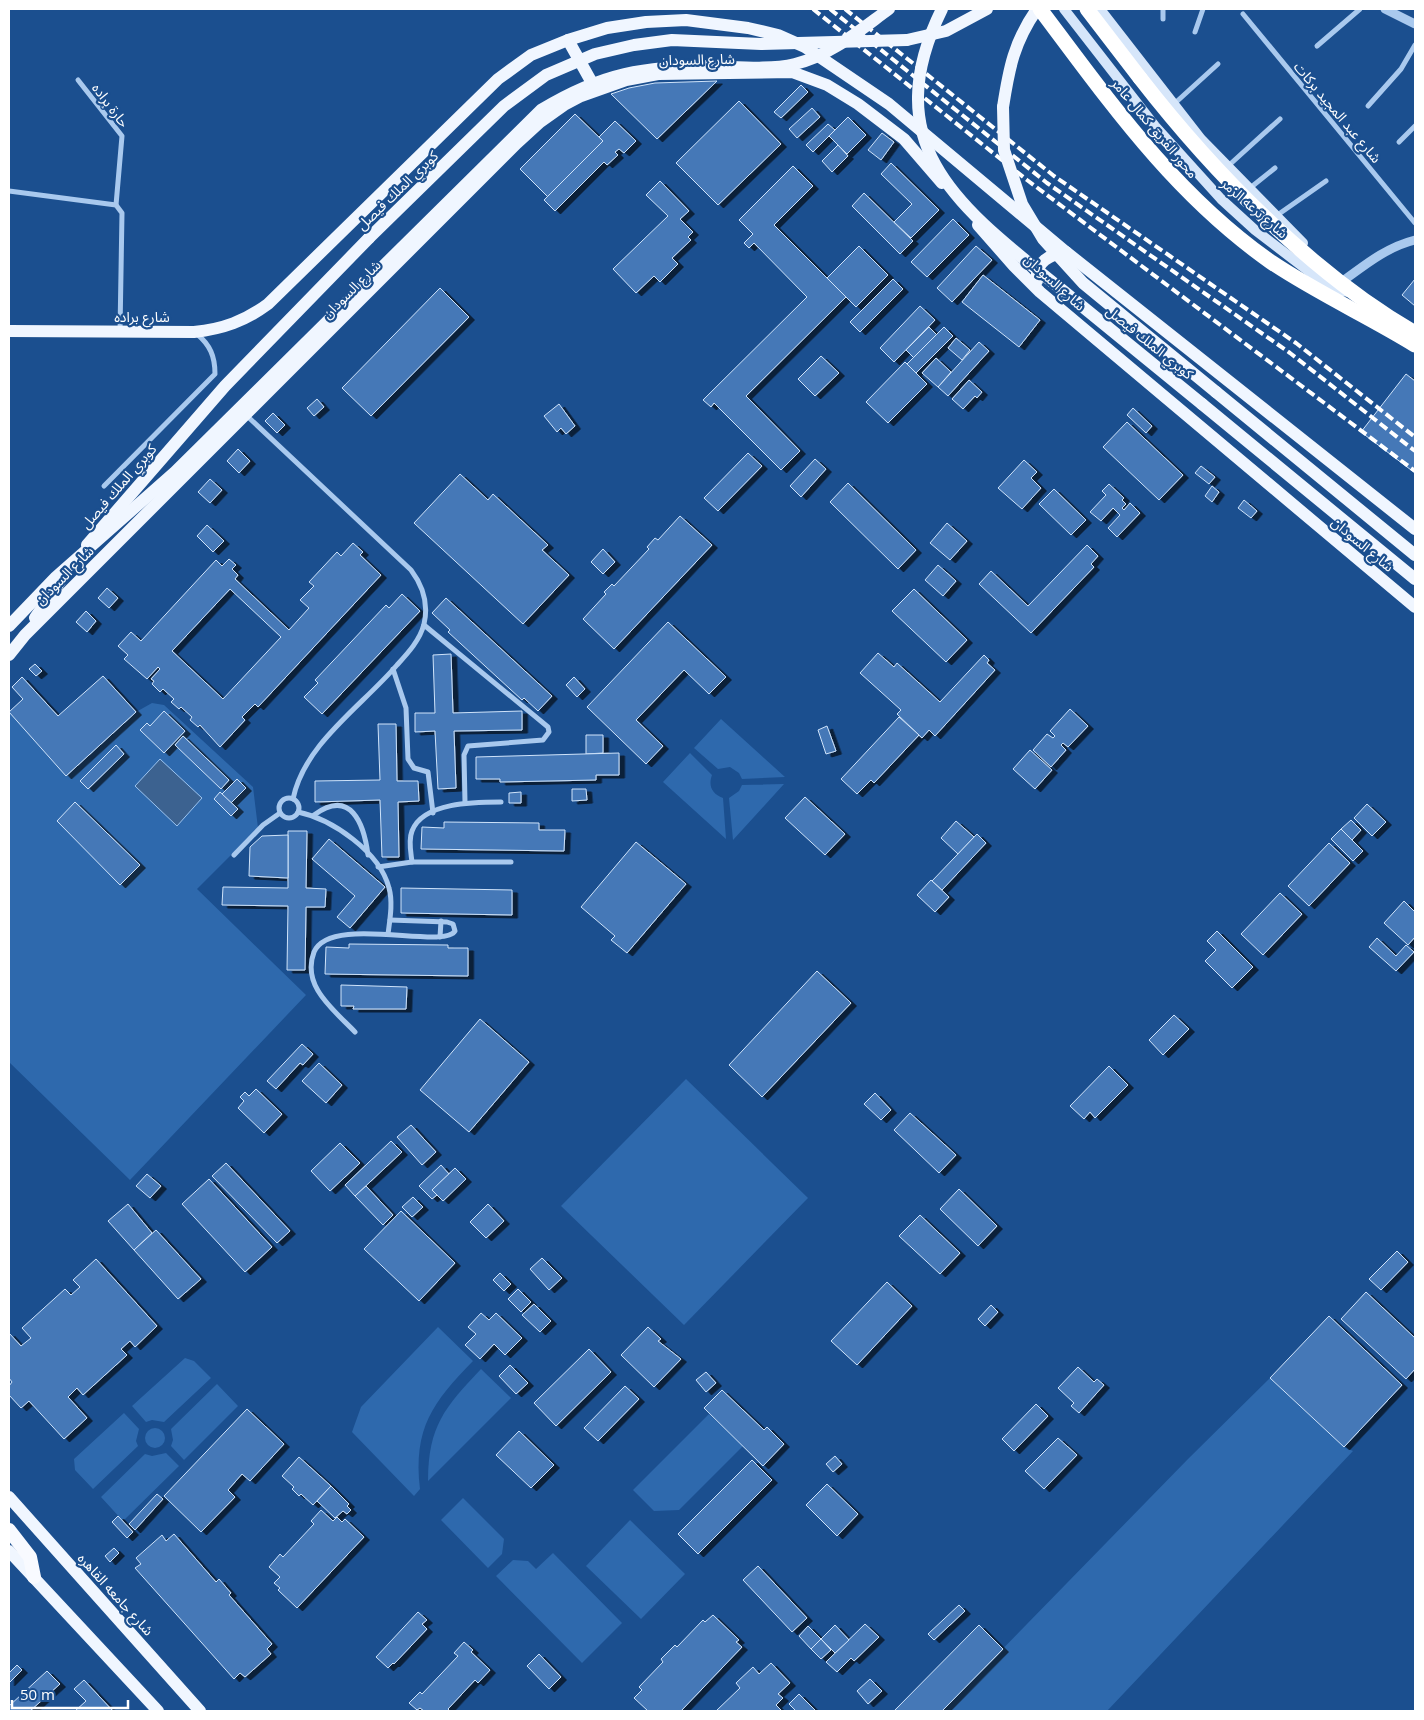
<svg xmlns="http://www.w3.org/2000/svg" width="1424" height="1720" font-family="'Open Sans','Noto Sans Arabic',sans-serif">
	<defs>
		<filter id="shadow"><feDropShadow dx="5.5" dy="3" stdDeviation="0" flood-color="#0009"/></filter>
	</defs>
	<rect width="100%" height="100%" fill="#1b4f8f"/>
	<g fill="#2e69ad">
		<polygon points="152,703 164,705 253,787 258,828 197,889 306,995 130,1180 9,1062 9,712 66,775 136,712"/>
		<polygon points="721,719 785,777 742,779 739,773 730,767 718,769 694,748"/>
		<path d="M690,753L712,775C708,786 712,794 723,798L726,839L663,782Z"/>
		<polygon points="784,784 733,840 729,798 739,791 742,785"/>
		<polygon points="686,1079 808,1198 684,1325 561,1206"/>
		<path d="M438,1327L473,1361C433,1402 413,1428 420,1489L414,1496L352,1432L361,1407Z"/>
		<polygon points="185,1358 194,1361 211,1378 164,1422 152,1420 146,1422 132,1406"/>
		<path d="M481,1369L511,1398L428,1481C428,1426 445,1407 481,1369Z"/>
		<polygon points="1270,1378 1344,1447 1353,1451 1107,1711 942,1711 1188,1459"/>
		<polygon points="217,1384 238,1406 184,1460 171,1446 173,1440 171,1429"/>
		<polygon points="124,1413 139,1429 136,1441 138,1446 93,1489 75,1470 74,1459"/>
		<polygon points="709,1414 743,1446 679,1510 654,1511 633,1490"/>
		<circle cx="155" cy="1438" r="10"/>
		<polygon points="166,1453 179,1466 123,1521 101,1497 145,1454 152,1456"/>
		<polygon points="463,1498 504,1539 502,1554 488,1568 441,1520"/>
		<polygon points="630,1520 685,1574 641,1619 586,1566"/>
		<polygon points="553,1553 622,1623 582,1663 496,1576 513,1560 528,1561 536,1569"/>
	</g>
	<polygon fill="#3c6290" stroke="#9cc4f0" points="160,759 202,798 177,826 135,786"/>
	<g fill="#4478b7" stroke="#cfe3fa" fill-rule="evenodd" filter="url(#shadow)">
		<polygon points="717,81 657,139 611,94 629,88 655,83"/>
		<polygon points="801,85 808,92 781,118 774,112"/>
		<polygon points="739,101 781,144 718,205 676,163"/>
		<polygon points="812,108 820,117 797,138 789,129"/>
		<polygon points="575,114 603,141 548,197 520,169"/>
		<polygon points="848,117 866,135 847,154 829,136"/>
		<polygon points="615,121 636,141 624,153 619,149 615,152 618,155 607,165 604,162 555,211 544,200 603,141 599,137"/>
		<polygon points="828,124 835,130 813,152 806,145"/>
		<polygon points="882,133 894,142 881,160 868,150"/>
		<polygon points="838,145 848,156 832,172 822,161"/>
		<polygon points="891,163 939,210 911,238 894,222 912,204 881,174"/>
		<polygon points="793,166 813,186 774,225 846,297 746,396 800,451 781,470 714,403 711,407 703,400 807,297 754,243 749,248 744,243 753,234 739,220"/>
		<polygon points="660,181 689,211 680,219 693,232 688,237 691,240 672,258 678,264 660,282 654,276 636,293 613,269 668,216 646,195"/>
		<polygon points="864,193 913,241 900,254 852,206"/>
		<polygon points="953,219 969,235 927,277 911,262"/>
		<polygon points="859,246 888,275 856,307 827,278"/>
		<polygon points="976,246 992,260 952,302 937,288"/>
		<polygon points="983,275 1040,320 1019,347 962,302"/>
		<polygon points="893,279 903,289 860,332 850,322"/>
		<polygon points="1415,279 1415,306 1402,295"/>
		<polygon points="440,288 469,317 371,416 342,388"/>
		<polygon points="920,306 935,320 894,362 880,348"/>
		<polygon points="929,327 937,335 914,358 906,350"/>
		<polygon points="944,327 953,336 916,373 907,364"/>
		<polygon points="956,338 970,350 962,360 948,348"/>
		<polygon points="979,342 989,351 948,396 938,387"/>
		<polygon points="821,356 839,373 815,396 798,379"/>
		<polygon points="936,358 951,372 938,387 922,373"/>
		<polygon points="905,362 927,384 888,423 866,402"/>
		<polygon points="1406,374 1415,381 1415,473 1361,432"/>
		<polygon points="969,380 982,392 977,398 975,396 963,409 952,399"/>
		<polygon points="317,399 324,407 314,416 307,408"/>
		<polygon points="559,404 575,426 566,434 561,428 557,432 544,416"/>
		<polygon points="1133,408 1152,426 1146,433 1127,415"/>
		<polygon points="273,413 285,425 277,433 265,421"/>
		<polygon points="1127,422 1183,475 1159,500 1103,447"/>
		<polygon points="238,449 250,461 239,473 227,461"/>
		<polygon points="748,453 762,466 718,511 704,498"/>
		<polygon points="815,459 826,469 801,497 790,486"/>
		<polygon points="1024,460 1037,472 1031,478 1041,488 1022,509 998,488"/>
		<polygon points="1201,466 1215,477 1209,484 1195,473"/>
		<polygon points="460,474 488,500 493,494 548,545 542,550 569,575 523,624 414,523"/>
		<polygon points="210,479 222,490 210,503 198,492"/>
		<polygon points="848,483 916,550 898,569 830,502"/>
		<polygon points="1109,484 1124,498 1122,500 1126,504 1122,508 1124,510 1130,503 1140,513 1117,537 1108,528 1120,515 1113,508 1101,521 1090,512 1106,495 1102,491"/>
		<polygon points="1212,486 1219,492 1212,502 1205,496"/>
		<polygon points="1054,489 1086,520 1071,535 1039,504"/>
		<polygon points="1244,500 1257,511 1251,518 1238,508"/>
		<polygon points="680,516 712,545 614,649 583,619 606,594 604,592 612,584 614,586 649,549 647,547 655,538 658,540"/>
		<polygon points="947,523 967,541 950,560 930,543"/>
		<polygon points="207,525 224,541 213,552 197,536"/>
		<path d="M353,543L363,552L360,555L381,575L258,707L255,704L242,717L245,720L220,747L200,725L198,727L190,720L192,717L181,707L179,709L171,702L174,699L163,689L160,692L152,684L154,681L151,679L160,669L158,667L147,679L124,659L128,655L118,646L131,632L141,641L216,560L222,566L229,559L236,565L232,569L238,575L235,579L289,630L309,608L300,600L314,586L309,582L337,552L341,556ZM230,589L281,637L223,699L172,651Z"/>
		<polygon points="1087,545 1098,556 1091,564 1094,567 1031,633 979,584 991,571 1028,606"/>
		<polygon points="603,549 615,562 603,574 591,562"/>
		<polygon points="938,565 956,581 943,596 925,580"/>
		<polygon points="107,588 118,598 109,608 98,598"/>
		<polygon points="914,589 967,640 946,662 892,611"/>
		<polygon points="402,594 420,611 322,714 304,697 318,683 315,680 386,605 389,608"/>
		<polygon points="446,598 552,696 538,711 524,698 522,700 448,632 450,630 432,613"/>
		<polygon points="86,611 96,621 87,632 76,622"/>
		<polygon points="668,622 726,677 709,694 684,670 636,720 663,746 646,764 587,707"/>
		<polygon points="878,653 894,667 897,663 940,702 984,655 989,660 987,663 995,670 935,736 929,730 922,738 897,714 901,710 860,673"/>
		<polygon points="451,654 453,713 522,711 522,730 454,731 456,788 438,789 435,731 415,732 415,713 435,713 433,655"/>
		<polygon points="35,664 42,671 36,676 29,669"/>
		<polygon points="103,676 136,712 66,776 9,712 23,699 12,687 22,677 58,716"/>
		<polygon points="574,677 585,689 577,697 566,685"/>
		<polygon points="1070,709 1088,726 1068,747 1063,743 1061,745 1066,750 1051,767 1033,750 1047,734 1053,738 1055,736 1050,731"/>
		<polygon points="164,711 185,731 164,753 140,730 147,723 150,726"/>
		<polygon points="899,717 919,735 874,783 871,780 857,794 841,779"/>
		<polygon points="378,724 396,724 397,781 418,781 419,801 398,802 399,857 382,857 380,800 315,802 315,781 380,780"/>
		<polygon points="827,726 836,751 826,754 818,730"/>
		<polygon points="586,735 603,735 603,753 586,754"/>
		<polygon points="183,736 229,780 221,789 175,745"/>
		<polygon points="116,745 124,754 88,789 80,781"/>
		<polygon points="1030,750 1052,770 1035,789 1013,769"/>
		<polygon points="619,753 619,775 596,775 596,780 500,782 500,779 476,779 476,757"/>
		<polygon points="237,779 246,788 231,803 222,794"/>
		<polygon points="572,789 586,789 587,800 572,801"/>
		<polygon points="220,792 238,809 231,816 214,799"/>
		<polygon points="521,792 521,803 509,803 509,793"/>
		<polygon points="805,797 845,834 825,855 785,818"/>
		<polygon points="75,802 140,865 120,885 57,821"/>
		<polygon points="1367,804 1386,822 1372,836 1354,818"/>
		<polygon points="1351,820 1361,830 1352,840 1341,829"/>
		<polygon points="956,821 974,837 958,854 941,838"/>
		<polygon points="444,822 539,823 539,830 565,830 564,851 421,849 422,827 444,828"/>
		<polygon points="1341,829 1363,851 1353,861 1331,839"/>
		<polygon points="288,831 307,831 306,888 326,889 325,907 306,907 305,970 287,970 288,906 222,905 223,887 288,888"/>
		<polygon points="977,834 986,843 942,890 932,881"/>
		<polygon points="288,835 288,878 249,876 250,847 262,836"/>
		<polygon points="329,839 385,887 350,928 337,917 355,896 312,859"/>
		<polygon points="636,842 686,884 627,953 611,940 615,936 581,907"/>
		<polygon points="1329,843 1350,863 1309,906 1288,886"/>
		<polygon points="931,880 949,897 935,912 917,895"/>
		<polygon points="401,888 512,890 512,915 401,913"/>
		<polygon points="1280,893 1302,914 1263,955 1241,934"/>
		<polygon points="1404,901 1415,912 1415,937 1408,945 1384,923"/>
		<polygon points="1217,931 1253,967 1232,988 1205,961 1216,950 1207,941"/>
		<polygon points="1377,938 1396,956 1406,945 1414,952 1396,971 1369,947"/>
		<polygon points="349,944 448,945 448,948 468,948 468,976 325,974 326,947 349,948"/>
		<polygon points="817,971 851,1003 762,1097 729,1065"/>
		<polygon points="341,985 407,987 406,1009 353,1009 354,1006 341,1006"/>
		<polygon points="1174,1015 1189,1029 1163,1055 1149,1040"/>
		<polygon points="480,1019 529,1062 469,1132 420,1090"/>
		<polygon points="302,1044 313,1054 303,1065 300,1063 276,1089 267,1081"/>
		<polygon points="319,1063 342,1085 326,1103 302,1081"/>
		<polygon points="1109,1066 1128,1085 1095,1118 1090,1112 1084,1119 1070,1106"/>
		<polygon points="256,1089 282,1114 264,1133 238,1108 244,1101 240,1097 245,1092 249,1096"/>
		<polygon points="875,1093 891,1110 881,1120 864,1104"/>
		<polygon points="910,1113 956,1155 939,1173 894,1130"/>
		<polygon points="411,1125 436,1152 422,1165 397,1137"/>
		<polygon points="391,1141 402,1152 355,1196 345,1185"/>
		<polygon points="340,1143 360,1163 330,1191 311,1171"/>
		<polygon points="226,1163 290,1231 277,1243 212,1176"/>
		<polygon points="441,1165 449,1174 432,1190 437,1195 432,1199 419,1186"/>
		<polygon points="455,1168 466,1179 443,1201 432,1190"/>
		<polygon points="147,1174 161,1186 150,1198 136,1186"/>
		<polygon points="209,1179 272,1247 245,1272 182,1204"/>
		<polygon points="366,1186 393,1215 383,1225 355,1196"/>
		<polygon points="959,1189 997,1226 978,1246 940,1209"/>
		<polygon points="413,1197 423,1207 412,1217 402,1207"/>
		<polygon points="128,1204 152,1233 134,1250 108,1221"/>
		<polygon points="488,1204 504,1221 486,1238 470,1222"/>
		<polygon points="401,1211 455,1263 419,1301 364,1249"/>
		<polygon points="920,1215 960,1253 940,1274 899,1236"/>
		<polygon points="156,1230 201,1279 178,1299 134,1250"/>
		<polygon points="1397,1251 1408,1262 1381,1290 1369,1279"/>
		<polygon points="542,1258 562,1278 549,1290 530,1269"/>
		<polygon points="96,1259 157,1326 135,1347 130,1341 121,1349 127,1355 83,1395 77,1388 68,1397 87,1418 64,1439 29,1401 21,1408 9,1395 9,1386 12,1382 9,1378 9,1333 21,1346 31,1338 22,1328 65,1289 71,1295 80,1287 73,1280"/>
		<polygon points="500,1273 511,1284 504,1291 493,1280"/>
		<polygon points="887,1282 912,1306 857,1365 831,1341"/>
		<polygon points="518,1289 531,1302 521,1312 508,1299"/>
		<polygon points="1366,1292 1415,1338 1415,1369 1406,1379 1341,1319"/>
		<polygon points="534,1304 551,1321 540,1332 522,1315"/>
		<polygon points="991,1305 998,1312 985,1326 978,1319"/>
		<polygon points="481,1313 489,1320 496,1313 522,1338 505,1355 494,1344 480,1359 465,1345 476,1334 468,1327"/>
		<polygon points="1329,1316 1402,1385 1344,1447 1270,1378"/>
		<polygon points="648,1327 661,1339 658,1341 681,1359 654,1387 621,1355"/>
		<polygon points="589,1349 611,1372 556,1426 534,1403"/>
		<polygon points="510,1365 528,1383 516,1394 499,1376"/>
		<polygon points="1078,1367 1094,1382 1097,1379 1104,1385 1079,1413 1071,1406 1074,1403 1058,1388"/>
		<polygon points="706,1372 716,1383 706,1392 696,1380"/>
		<polygon points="625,1386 639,1399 598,1441 584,1428"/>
		<polygon points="722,1390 764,1430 767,1427 784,1444 763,1466 704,1408"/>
		<polygon points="1036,1404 1048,1416 1014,1451 1002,1439"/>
		<polygon points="247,1409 284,1444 250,1481 242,1474 228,1490 235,1497 201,1532 164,1496"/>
		<polygon points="519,1431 554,1465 531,1488 496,1455"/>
		<polygon points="1058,1438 1077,1455 1044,1489 1025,1471"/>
		<polygon points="835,1456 842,1464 833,1472 826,1464"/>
		<polygon points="299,1457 331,1486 313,1505 301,1494 299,1496 292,1489 294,1487 282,1476"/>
		<polygon points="752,1460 772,1480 698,1554 678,1534"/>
		<polygon points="827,1484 858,1514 837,1536 806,1505"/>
		<polygon points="331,1486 349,1504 347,1506 351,1510 347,1514 343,1511 335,1518 317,1501"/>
		<polygon points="157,1494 163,1499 135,1530 129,1524"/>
		<polygon points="321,1510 333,1521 337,1517 342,1522 345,1519 364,1537 297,1608 278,1590 280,1588 274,1583 280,1577 269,1567 280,1554 283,1557 314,1524 311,1521"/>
		<polygon points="118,1516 133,1532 127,1538 112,1522"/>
		<polygon points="174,1534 216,1582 219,1579 231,1593 229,1595 272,1644 267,1649 271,1654 245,1677 240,1673 234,1679 135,1568 141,1564 136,1558 162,1535 166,1541"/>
		<polygon points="114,1548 119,1553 110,1562 105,1556"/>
		<polygon points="758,1566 807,1618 792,1632 743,1580"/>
		<polygon points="959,1605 965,1611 934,1640 928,1634"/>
		<polygon points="418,1612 427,1620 422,1624 427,1629 394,1664 393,1663 388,1668 376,1657"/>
		<polygon points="713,1615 739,1640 736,1642 742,1647 681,1711 648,1711 634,1698 642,1690 639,1687 663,1662 661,1659 675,1645 677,1647 703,1620 705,1622"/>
		<polygon points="865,1624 879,1637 854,1661 851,1658 837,1672 826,1662"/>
		<polygon points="835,1625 849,1640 835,1653 821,1639"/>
		<polygon points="979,1625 1003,1649 942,1711 894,1711"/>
		<polygon points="808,1626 821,1639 811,1649 799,1636"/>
		<polygon points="821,1639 831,1650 821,1659 811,1649"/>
		<polygon points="464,1642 473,1650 471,1652 490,1670 478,1683 475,1680 448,1709 450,1711 424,1711 420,1708 417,1710 409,1703 420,1692 422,1694 458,1656 454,1653"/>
		<polygon points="539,1654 561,1677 549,1689 527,1666"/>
		<polygon points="771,1663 790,1683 778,1694 783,1698 776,1705 782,1711 716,1711 740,1688 736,1683 753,1667 759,1674"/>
		<polygon points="17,1665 22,1670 9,1683 9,1673"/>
		<polygon points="47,1671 60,1684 30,1711 9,1711 9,1706"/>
		<polygon points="870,1679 882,1691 868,1704 857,1691"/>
		<polygon points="84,1680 113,1711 75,1711 86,1701 74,1689"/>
		<polygon points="799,1694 816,1711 796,1711 789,1704"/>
	</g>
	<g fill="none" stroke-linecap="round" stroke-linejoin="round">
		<g stroke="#a9c9ee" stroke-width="5">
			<polyline points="1163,9 1163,19"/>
			<polyline points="1243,14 1415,223"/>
			<polyline points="1195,32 1203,9"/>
			<polyline points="1317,46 1360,9"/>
			<polyline points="78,80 122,136 116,205"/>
			<polyline points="1174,104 1218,64"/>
			<polyline points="1368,106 1401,69 1415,45"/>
			<polyline points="1399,142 1415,126"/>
			<polyline points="1227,167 1280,119"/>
			<polyline points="1250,188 1275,168"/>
			<polyline points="9,191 116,205 122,213 120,331"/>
			<polyline points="1276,216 1326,181"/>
			<path d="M246,415L411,570C423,586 429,603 424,624C420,640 408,653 397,665C362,706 304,744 293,799"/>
			<path d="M104,486L215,374C215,356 210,345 197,334"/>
			<polyline points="424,625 548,727 549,732 543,740 468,746 464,755 465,802"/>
			<polyline points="393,669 406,708 408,759 414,768 428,772 433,813"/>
			<circle cx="289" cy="808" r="10"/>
			<path d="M298,812C332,819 380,852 389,888C393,902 390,919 388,934"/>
			<path d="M314,815C351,788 364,824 368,855"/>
			<polyline points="234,855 263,825 280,813"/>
			<path d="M412,862C411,853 408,841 412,831C423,802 475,802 501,802"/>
			<polyline points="378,867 412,862 511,862"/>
			<polyline points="440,937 441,921"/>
			<path d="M355,1032C334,1010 301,986 314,952C330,914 444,950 455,931L453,924L447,922L390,920"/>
		</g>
		<g stroke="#a9c9ee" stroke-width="9">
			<polyline points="1385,9 1415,24"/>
			<path d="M1343,281C1366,264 1387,247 1415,240"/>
		</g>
		<g stroke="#d6e6fa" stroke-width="10">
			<polyline points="1064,9 1155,126 1221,199 1255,230 1332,289 1349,292"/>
			<polyline points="1100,9 1201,139 1303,243"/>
		</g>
		<g stroke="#f0f6ff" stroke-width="12">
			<polyline points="568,40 596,90"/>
			<polyline points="907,40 946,31 987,9"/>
			<path d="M1003,107C1009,68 1014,42 1037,9"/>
			<polyline points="978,225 1014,266 1040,292 1415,607"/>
			<path d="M1037,281C1034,262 1051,254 1066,252"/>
			<path d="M9,331L194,332C223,329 245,321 268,304L498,79L531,55L568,40L607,28L646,22L686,20L748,28L778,35L805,47L889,104L1066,252L1415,529"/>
			<polyline points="1216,392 1415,555"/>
			<polyline points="1202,404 1415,579"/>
			<polyline points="87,545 225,386 369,238"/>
			<polyline points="35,618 63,577"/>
			<polyline points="9,655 25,635 517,143 540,122 564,105 581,96 626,80 658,74 792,72 827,85 858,104 904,139 942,183"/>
			<polyline points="9,1497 200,1711"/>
			<polyline points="9,1551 158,1711"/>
		</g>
		<polyline stroke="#f8faff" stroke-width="14" points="9,1530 30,1557 34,1577"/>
		<g stroke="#fff" stroke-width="15">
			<path d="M1040,9C1110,102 1174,194 1271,262C1317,293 1368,316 1415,345"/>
			<polyline points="1087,9 1140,78"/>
		</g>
		<g stroke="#fff" stroke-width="4" stroke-dasharray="9 4" stroke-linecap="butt">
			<polyline points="813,9 1027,180 1415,471"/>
			<polyline points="830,9 1047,183 1290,353 1415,451"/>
			<polyline points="845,9 1054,176 1296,343 1415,437"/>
		</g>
		<g stroke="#f0f6ff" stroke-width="12">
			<path d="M942,9C874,147 962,209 1061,289C1108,327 1155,366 1202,404"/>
			<polyline points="1003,107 1004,150 1022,204 1043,239 1083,283 1216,392"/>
			<polyline points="369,238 504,106 546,75 595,54 634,45 672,40 761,44 907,40"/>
			<path d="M9,626L56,577L175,472L541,110C602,73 645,66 715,66C741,67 770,70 795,64C830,56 860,30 889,9"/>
		</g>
		<path stroke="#fff" stroke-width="15" d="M1140,78C1213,172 1311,273 1415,333"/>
	</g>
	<g text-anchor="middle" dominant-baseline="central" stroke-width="4.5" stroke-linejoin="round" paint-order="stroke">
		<g font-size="14" fill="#fff" stroke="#1b4f8f">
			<text transform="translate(697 59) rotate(-1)">شارع السودان</text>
			<text transform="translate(111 105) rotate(53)">حارة براده</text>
			<text transform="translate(1338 112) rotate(50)">شارع عبد المجيد بركات</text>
			<text transform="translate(1155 128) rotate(50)">محور الفريق كمال عامر</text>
			<text transform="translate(397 190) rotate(-44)">كوبري الملك فيصل</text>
			<text transform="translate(1255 208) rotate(41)">شارع ترعه الزمر</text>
			<text transform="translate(1055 282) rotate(42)">شارع السودان</text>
			<text transform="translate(351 289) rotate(-45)">شارع السودان</text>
			<text x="142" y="316">شارع براده</text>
			<text transform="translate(1150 342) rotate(39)">كوبري الملك فيصل</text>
			<text transform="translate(118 486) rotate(-49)">كوبري الملك فيصل</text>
			<text transform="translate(1363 544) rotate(40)">شارع السودان</text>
			<text transform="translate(64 575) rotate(-45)">شارع السودان</text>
			<text transform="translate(116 1594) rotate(48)">شارع جامعه القاهره</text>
		</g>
	</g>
	<rect width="1424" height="1720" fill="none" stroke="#ffffff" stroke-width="20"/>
	<path d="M12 1700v8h116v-8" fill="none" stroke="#ffffff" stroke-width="2.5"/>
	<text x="20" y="1700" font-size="15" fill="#ffffff" stroke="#1b4f8f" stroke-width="4" paint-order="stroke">50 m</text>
</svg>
